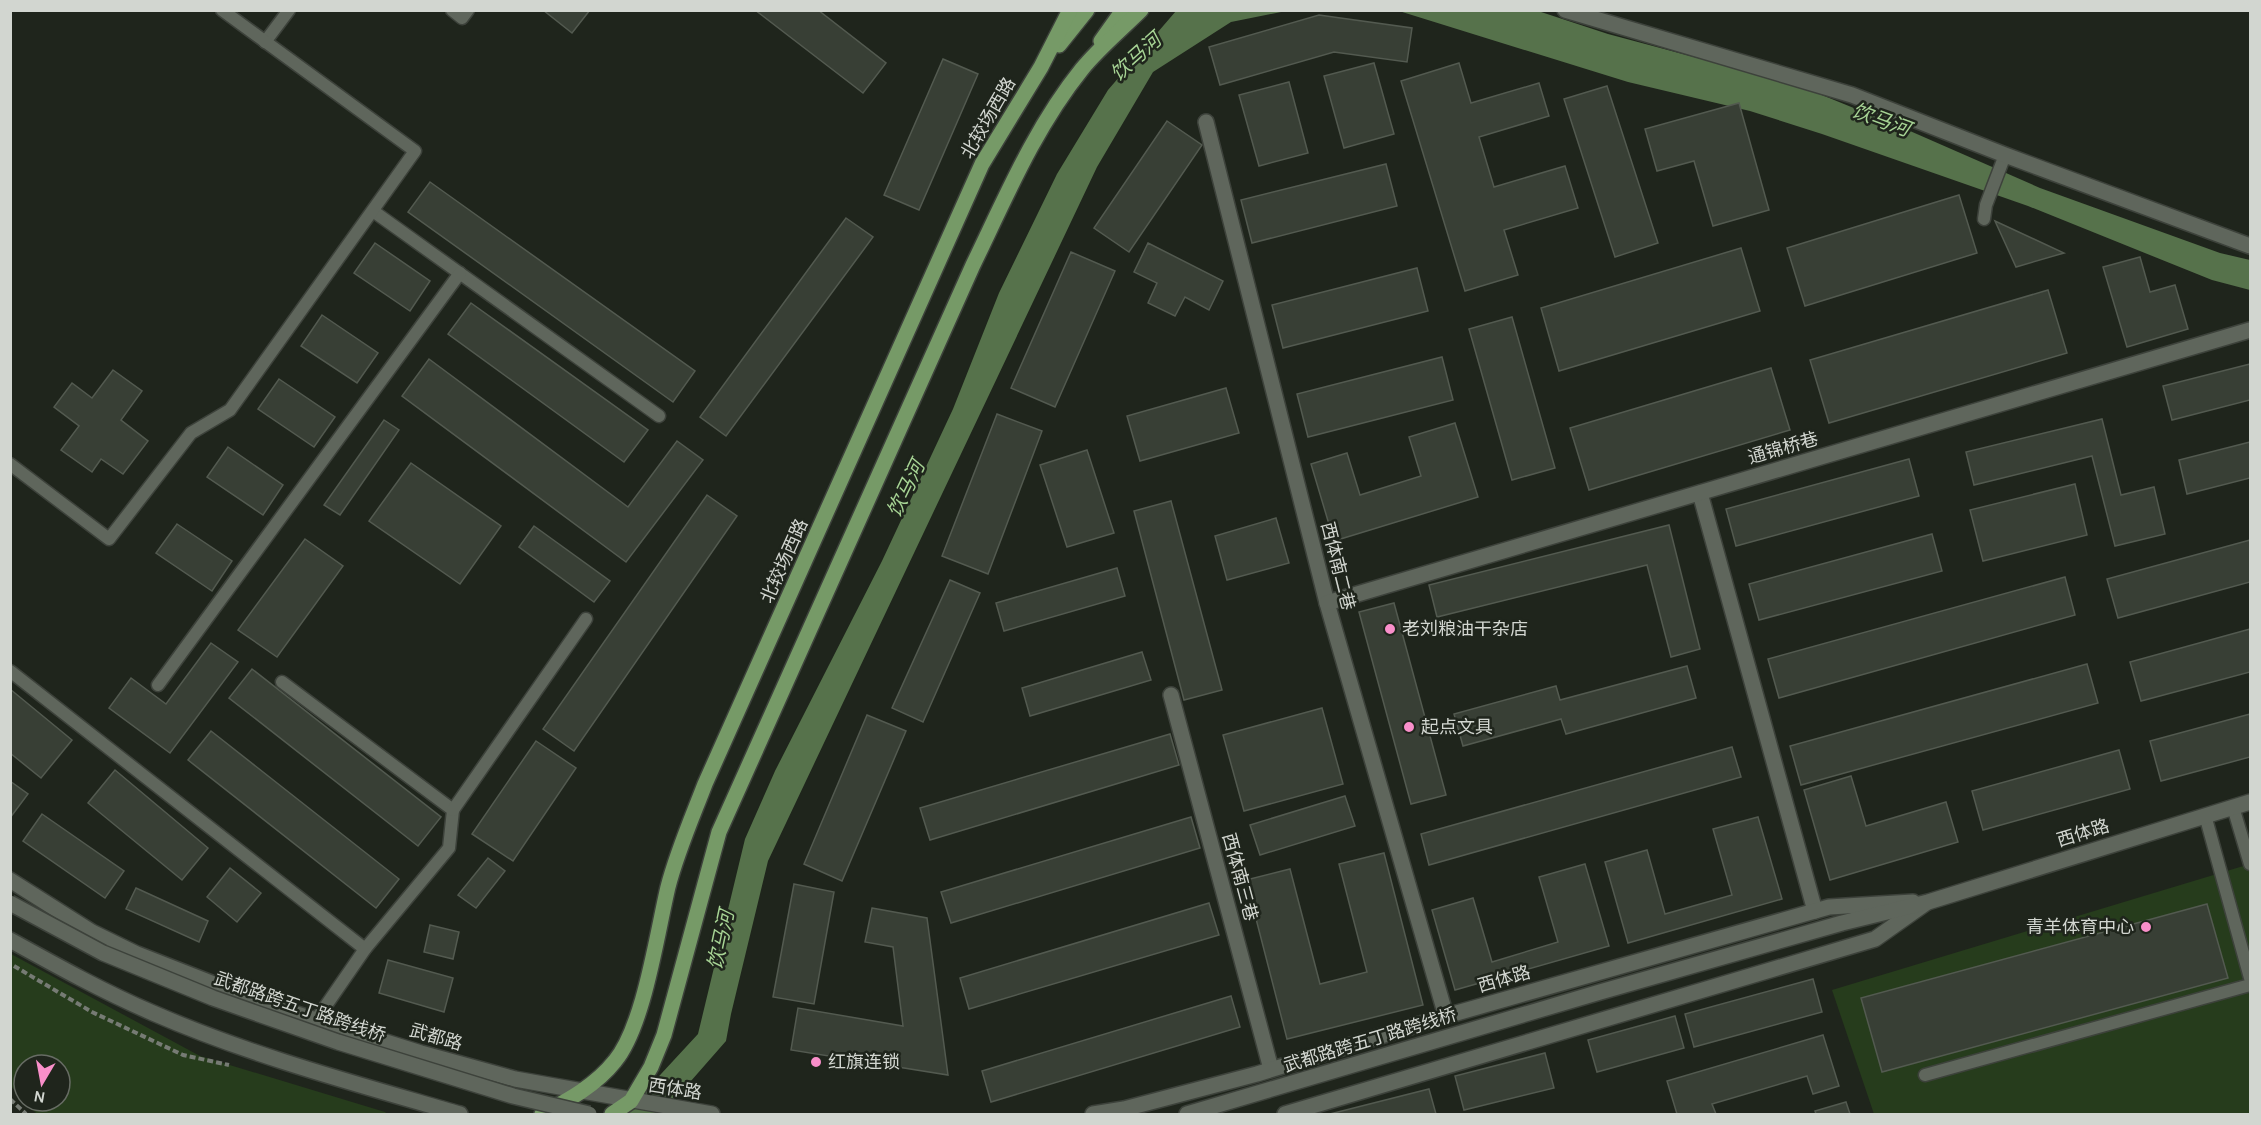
<svg xmlns="http://www.w3.org/2000/svg" width="2261" height="1125" font-family="Karla,'Noto Sans SC',sans-serif">
	<rect width="100%" height="100%" fill="#1f251c"/>
	<g fill="#263c1c">
		<polygon points="2250,864 2250,1114 1874,1114 1832,990"/>
		<polygon points="11,954 200,1056 385,1112 387,1114 37,1114 24,1101 60,1101 60,1065 24,1065 24,1101 11,1086"/>
	</g>
	<g fill="#56724b">
		<polygon points="1176,11 1286,11 1231,22 1153,72 1097,167 768,861 731,1014 726,1041 662,1114 624,1114 698,1034 745,839 775,771 882,561 953,409 999,293 1057,174 1108,90"/>
		<polygon points="1399,11 1538,11 1608,34 1795,84 1910,131 2040,188 2220,253 2250,260 2250,290 2212,280 2028,206 1822,134 1750,111 1628,82"/>
	</g>
	<g fill="#383f35" stroke="#535a50" stroke-width="1.5">
		<polygon points="543,10 590,10 572,33"/>
		<polygon points="755,10 818,10 886,63 863,93"/>
		<polygon points="1319,15 1412,28 1407,62 1334,52 1220,85 1209,47"/>
		<polygon points="943,59 978,74 919,210 884,195"/>
		<polygon points="1374,63 1394,134 1344,148 1324,76"/>
		<polygon points="1459,63 1471,103 1539,83 1549,116 1479,137 1494,187 1565,166 1578,208 1504,230 1518,275 1465,291 1401,81"/>
		<polygon points="1289,82 1308,153 1259,166 1239,95"/>
		<polygon points="1607,86 1658,243 1615,257 1564,99"/>
		<polygon points="1739,103 1769,210 1713,226 1694,161 1657,171 1645,129"/>
		<polygon points="1167,121 1202,145 1129,252 1094,228"/>
		<polygon points="1386,164 1397,206 1252,243 1241,200"/>
		<polygon points="430,182 695,371 673,402 408,212"/>
		<polygon points="1959,195 1977,253 1805,306 1787,248"/>
		<polygon points="846,218 873,237 726,436 700,417"/>
		<polygon points="1995,221 2064,253 2016,267"/>
		<polygon points="375,243 430,281 410,311 354,273"/>
		<polygon points="1148,243 1223,281 1209,310 1185,297 1175,316 1148,303 1157,283 1134,272"/>
		<polygon points="1741,248 1760,311 1559,371 1541,308"/>
		<polygon points="1071,252 1115,271 1055,407 1011,388"/>
		<polygon points="2140,257 2150,292 2175,285 2188,329 2127,347 2103,267"/>
		<polygon points="1417,268 1428,311 1283,348 1272,305"/>
		<polygon points="2048,290 2067,353 1829,423 1810,360"/>
		<polygon points="471,303 648,430 624,462 448,334"/>
		<polygon points="322,315 378,353 357,383 301,346"/>
		<polygon points="1512,317 1555,468 1512,480 1469,329"/>
		<polygon points="1442,357 1453,400 1308,437 1297,394"/>
		<polygon points="429,359 628,507 677,441 703,460 626,562 402,396"/>
		<polygon points="2250,364 2250,400 2172,420 2163,386"/>
		<polygon points="1771,368 1790,430 1589,490 1570,428"/>
		<polygon points="113,370 142,391 121,420 148,441 123,474 101,459 92,472 61,450 79,426 54,407 72,383 92,398"/>
		<polygon points="279,379 335,417 314,447 258,409"/>
		<polygon points="1226,388 1239,433 1140,461 1127,416"/>
		<polygon points="997,414 1042,431 988,574 942,556"/>
		<polygon points="2102,419 2121,495 2154,487 2165,534 2115,546 2092,456 1974,485 1966,452"/>
		<polygon points="384,420 399,430 340,515 324,505"/>
		<polygon points="1455,423 1478,497 1334,541 1311,464 1347,453 1360,495 1421,476 1409,437"/>
		<polygon points="2250,442 2250,478 2187,494 2179,460"/>
		<polygon points="228,447 283,485 263,515 207,477"/>
		<polygon points="1087,450 1114,533 1067,547 1040,465"/>
		<polygon points="1909,459 1919,496 1736,546 1726,509"/>
		<polygon points="411,463 501,526 460,584 369,521"/>
		<polygon points="2075,484 2087,535 1983,561 1970,510"/>
		<polygon points="707,495 737,516 574,751 543,729"/>
		<polygon points="1171,501 1222,690 1184,700 1134,511"/>
		<polygon points="1276,518 1289,563 1227,580 1215,536"/>
		<polygon points="177,524 232,561 212,591 156,553"/>
		<polygon points="1669,525 1700,649 1671,657 1647,565 1437,617 1429,585"/>
		<polygon points="534,526 610,581 594,602 519,547"/>
		<polygon points="1932,534 1942,571 1759,620 1749,584"/>
		<polygon points="305,539 343,566 277,657 238,630"/>
		<polygon points="2250,540 2250,582 2118,618 2107,579"/>
		<polygon points="1117,568 1125,596 1004,631 996,603"/>
		<polygon points="2065,577 2075,615 1779,698 1768,659"/>
		<polygon points="950,580 980,593 923,722 892,708"/>
		<polygon points="1394,603 1446,795 1411,804 1359,612"/>
		<polygon points="2250,629 2250,672 2141,701 2130,662"/>
		<polygon points="211,643 238,662 170,753 109,708 131,678 166,704"/>
		<polygon points="1142,652 1151,680 1030,716 1022,688"/>
		<polygon points="2087,664 2098,703 1801,785 1790,746"/>
		<polygon points="1687,666 1696,698 1566,734 1561,719 1463,746 1454,714 1556,686 1560,700"/>
		<polygon points="252,669 441,817 418,846 229,698"/>
		<polygon points="10,689 72,740 41,778 10,753"/>
		<polygon points="1322,708 1343,784 1244,811 1223,735"/>
		<polygon points="2250,714 2250,757 2161,781 2150,741"/>
		<polygon points="867,715 906,731 842,881 804,864"/>
		<polygon points="211,731 399,879 376,908 188,760"/>
		<polygon points="1170,734 1179,765 930,840 920,808"/>
		<polygon points="536,741 576,768 513,861 472,834"/>
		<polygon points="1732,747 1741,777 1429,865 1421,834"/>
		<polygon points="2119,750 2130,789 1983,830 1972,791"/>
		<polygon points="115,770 208,848 182,880 88,803"/>
		<polygon points="1851,776 1866,826 1946,802 1958,842 1830,880 1804,790"/>
		<polygon points="10,781 28,794 10,818"/>
		<polygon points="1345,796 1355,826 1260,855 1250,825"/>
		<polygon points="42,814 124,871 105,898 23,841"/>
		<polygon points="1191,817 1200,848 951,923 941,892"/>
		<polygon points="1758,817 1782,899 1628,943 1605,862 1647,850 1665,914 1732,895 1713,829"/>
		<polygon points="1384,853 1423,1005 1287,1039 1246,880 1290,869 1320,984 1367,972 1339,864"/>
		<polygon points="488,858 505,871 476,908 458,895"/>
		<polygon points="1585,864 1609,946 1455,990 1432,910 1473,898 1492,962 1558,942 1539,877"/>
		<polygon points="230,868 261,893 237,922 207,897"/>
		<polygon points="794,884 834,892 814,1004 773,997"/>
		<polygon points="136,888 208,921 199,942 126,909"/>
		<polygon points="1209,903 1219,935 969,1009 960,978"/>
		<polygon points="2207,904 2228,978 1882,1072 1861,998"/>
		<polygon points="872,908 927,918 948,1075 791,1050 798,1008 903,1026 893,947 865,942"/>
		<polygon points="430,925 459,932 453,959 424,952"/>
		<polygon points="388,960 453,978 444,1012 379,993"/>
		<polygon points="1813,979 1822,1012 1694,1047 1685,1014"/>
		<polygon points="1231,996 1240,1027 991,1102 982,1071"/>
		<polygon points="1675,1016 1684,1048 1597,1072 1588,1040"/>
		<polygon points="1823,1035 1839,1086 1813,1094 1807,1076 1712,1104 1716,1114 1677,1114 1667,1081"/>
		<polygon points="1545,1053 1554,1088 1464,1110 1455,1076"/>
		<polygon points="1429,1089 1436,1114 1330,1114"/>
		<polygon points="1846,1102 1850,1114 1816,1114 1815,1111"/>
	</g>
	<g fill="none" stroke-linecap="round" stroke-linejoin="round">
		<defs>
			<g id="service">
				<polyline points="452,10 462,18 468,10"/>
				<polyline points="265,42 289,10"/>
				<polyline points="373,211 659,416"/>
				<polyline points="1984,219 1986,205 2005,155"/>
				<polyline points="10,464 109,539 191,433 230,410 415,151 222,10"/>
				<polyline points="10,671 365,949"/>
				<polyline points="282,682 453,810 449,848 365,949 316,1020"/>
				<polyline points="158,685 460,273"/>
				<polyline points="2233,807 2250,864"/>
				<polyline points="453,810 586,619"/>
				<polyline points="2205,815 2250,978"/>
				<polyline points="1925,1075 2250,985"/>
			</g>
			<g id="minor">
				<polyline points="1565,10 1852,95 2005,155 2250,246"/>
				<polyline points="1206,122 1327,603 1446,1016"/>
				<polyline points="1700,493 1815,911"/>
				<polyline points="1327,603 2250,330"/>
				<polyline points="1171,695 1271,1069"/>
				<polyline points="10,880 92,932 137,954 265,1004 421,1053 515,1079 712,1114"/>
				<path d="M10,940C57,966 104,992 153,1013C252,1056 357,1084 460,1114"/>
				<polyline points="1093,1114 1124,1109 1257,1074 1446,1016 1829,907 1913,902"/>
				<polyline points="1285,1114 1875,939 1926,903"/>
			</g>
			<polyline id="tertiary" points="1187,1114 1600,992 1842,923 1928,902 2250,802"/>
			<g id="primary">
				<polyline points="1101,41 1123,10"/>
				<polyline points="1059,45 1087,10"/>
				<path d="M542,1114C569,1100 596,1085 615,1061C644,1026 657,933 668,887C677,852 692,818 705,784L982,164L1041,67L1070,10"/>
				<path d="M612,1114L631,1101L651,1067L664,1035L719,832L973,265C1005,199 1035,127 1082,69C1099,48 1122,29 1141,10"/>
			</g>
		</defs>
		<use href="#service" stroke="#3d423b" stroke-width="15"/>
		<use href="#minor" stroke="#3d423b" stroke-width="18"/>
		<use href="#tertiary" stroke="#3d423b" stroke-width="18"/>
		<use href="#primary" stroke="#3d423b" stroke-width="18"/>
		<g stroke="#767b74" stroke-width="4" stroke-dasharray="6 3" stroke-linecap="butt">
			<polyline points="14,966 92,1012 183,1055 229,1065"/>
			<polyline points="10,1099 26,1114"/>
		</g>
		<use href="#service" stroke="#5f665c" stroke-width="12"/>
		<use href="#minor" stroke="#5f665c" stroke-width="15"/>
		<use href="#tertiary" stroke="#5f665c" stroke-width="15"/>
		<use href="#primary" stroke="#769a67" stroke-width="15"/>
		<defs>
			<polyline id="tertiary-bridge" points="10,903 103,953 213,998 338,1042 513,1096 589,1114"/>
		</defs>
		<use href="#tertiary-bridge" stroke="#3d423b" stroke-width="18" stroke-linecap="butt"/>
		<use href="#tertiary-bridge" stroke="#5f665c" stroke-width="15"/>
	</g>
	<g fill="#f98fca" stroke="#1f251c" stroke-width="2">
		<circle cx="1390" cy="629" r="6"/>
		<circle cx="1409" cy="727" r="6"/>
		<circle cx="2146" cy="927" r="6"/>
		<circle cx="816" cy="1062" r="6"/>
	</g>
	<g text-anchor="middle" dominant-baseline="central" stroke-width="5" stroke-linejoin="round" paint-order="stroke">
		<g font-size="18" fill="#d2d6d0" stroke="#1f251c">
			<text transform="translate(988 118) rotate(-60)">北较场西路</text>
			<text transform="translate(1783 448) rotate(-16)">通锦桥巷</text>
			<text transform="translate(784 561) rotate(-66)">北较场西路</text>
			<text transform="translate(1338 566) rotate(76)">西体南二巷</text>
			<text transform="translate(2083 833) rotate(-17)">西体路</text>
			<text transform="translate(1240 877) rotate(75)">西体南三巷</text>
			<text transform="translate(1504 979) rotate(-16)">西体路</text>
			<text transform="translate(300 1007) rotate(19)">武都路跨五丁路跨线桥</text>
			<text transform="translate(436 1037) rotate(16)">武都路</text>
			<text transform="translate(1370 1040) rotate(-17)">武都路跨五丁路跨线桥</text>
			<text transform="translate(675 1089) rotate(9)">西体路</text>
		</g>
		<g font-size="18" fill="#d2d6d0" stroke="#1f251c" text-anchor="start">
			<text x="1402" y="629">老刘粮油干杂店</text>
			<text x="1421" y="727">起点文具</text>
			<text x="2134" y="927" text-anchor="end">青羊体育中心</text>
			<text x="828" y="1062">红旗连锁</text>
		</g>
		<g font-size="20" font-style="italic" fill="#a7d495" stroke="#1f251c">
			<text transform="translate(1136 57) rotate(-42)">饮马河</text>
			<text transform="translate(1881 120) rotate(20)">饮马河</text>
			<text transform="translate(906 489) rotate(-64)">饮马河</text>
			<text transform="translate(721 940) rotate(-78)">饮马河</text>
		</g>
	</g>
	<rect width="2261" height="1125" fill="none" stroke="#d2d6d0" stroke-width="24"/>
	<g transform="translate(42 1083) rotate(190)"><circle r="28" fill="#1f251c" stroke="#676c64" stroke-width="1.5"/>
	<path d="M0-4.5L10 22L0 15L-10 22Z" fill="#f98fca"/>
	<text y="-9" font-size="16" font-weight="bold" text-anchor="middle" fill="#d2d6d0">N</text>
	</g>
</svg>
